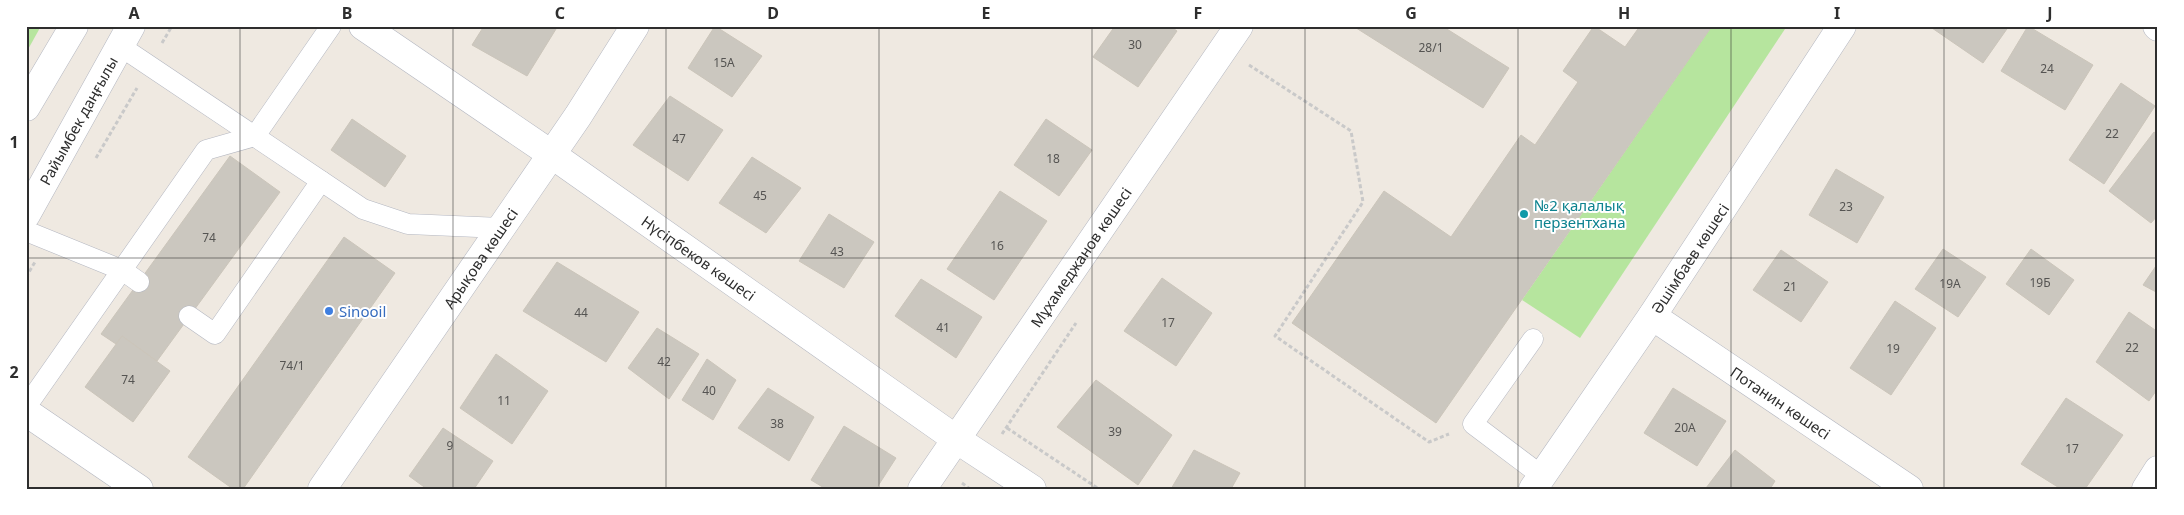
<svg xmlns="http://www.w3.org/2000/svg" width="2184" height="515" font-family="'Noto Sans',sans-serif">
	<rect width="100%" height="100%" fill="#efe9e1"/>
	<g fill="#b6e59e">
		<polygon points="41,26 26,53 26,27"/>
		<polygon points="1712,26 1787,26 1580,338 1522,300"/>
	</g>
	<g fill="#cbc7bf" stroke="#cbc5ba">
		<polygon points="484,26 552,26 556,29 527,76 472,45"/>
		<polygon points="715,26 762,56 732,97 688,68"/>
		<polygon points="1115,26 1170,26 1177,31 1138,87 1093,57"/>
		<polygon points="1353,26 1442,26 1509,68 1483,108"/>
		<polygon points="1594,26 1625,47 1640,26 1712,26 1436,423 1292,323 1384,191 1451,237 1521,135 1535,145 1578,82 1563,71"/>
		<polygon points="1933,26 2009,26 1983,63 1932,28"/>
		<polygon points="2028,26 2093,65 2065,110 2001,71"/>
		<polygon points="2121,83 2155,106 2104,184 2069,160"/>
		<polygon points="670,96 723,130 688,181 633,145"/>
		<polygon points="352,119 406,156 385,187 331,150"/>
		<polygon points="1046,119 1092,150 1059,196 1014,165"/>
		<polygon points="2154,132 2158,135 2158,215 2151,223 2109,191"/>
		<polygon points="230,156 280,192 157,361 122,336 116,344 101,334"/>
		<polygon points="752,157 801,188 766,233 719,203"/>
		<polygon points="1836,169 1884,197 1857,243 1809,215"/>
		<polygon points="1000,191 1047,221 994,300 947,269"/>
		<polygon points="829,214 874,242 844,288 799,261"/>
		<polygon points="344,237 395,273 243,489 233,489 188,457"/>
		<polygon points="1943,249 1986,277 1958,317 1915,289"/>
		<polygon points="2031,249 2074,280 2049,315 2006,284"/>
		<polygon points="1781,250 1828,282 1801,322 1753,290"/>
		<polygon points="557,262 639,312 606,362 523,311"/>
		<polygon points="2158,263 2158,293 2143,285"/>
		<polygon points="1162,278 1212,313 1176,366 1124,331"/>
		<polygon points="921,279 982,317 956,358 895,316"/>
		<polygon points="1895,301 1936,328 1891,395 1850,368"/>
		<polygon points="2129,312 2158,332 2158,388 2149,401 2096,362"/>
		<polygon points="657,328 699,354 669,399 628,368"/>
		<polygon points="122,336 170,371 133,422 85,387"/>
		<polygon points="496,354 548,391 512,444 460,408"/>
		<polygon points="707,359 736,380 713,420 682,400"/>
		<polygon points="1096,380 1172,435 1138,485 1057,427"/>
		<polygon points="768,388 814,417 789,461 738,428"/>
		<polygon points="1673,388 1726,421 1697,466 1644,433"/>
		<polygon points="2066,398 2123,435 2085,489 2061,489 2021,464"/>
		<polygon points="844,426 896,458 876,489 826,489 811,480"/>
		<polygon points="443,428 493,461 474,489 427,489 409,476"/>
		<polygon points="1194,450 1240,473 1231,489 1171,489"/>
		<polygon points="1735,450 1775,481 1770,489 1706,488"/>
	</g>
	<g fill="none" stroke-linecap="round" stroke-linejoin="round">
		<defs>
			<g id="service">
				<polyline points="120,46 363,209 408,224 501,228"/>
				<polyline points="26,231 122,270 139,282"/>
				<polyline points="189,316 215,334 321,181"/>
				<polyline points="1533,339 1473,424 1542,476"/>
				<polyline points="26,407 206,150 255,136 331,26"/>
			</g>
			<g id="minor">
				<path id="s1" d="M363,26L551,154L956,439L1032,489"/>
				<path id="s2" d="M1652,316L1909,489"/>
				<polyline points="26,412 139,489"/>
				<path id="s3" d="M322,489L578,116L635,26"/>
				<path id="s4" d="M922,489L1239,26"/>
			</g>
			<g id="tertiary">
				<path id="s5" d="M1533,489L1652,316L1842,26"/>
				<polyline points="2146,489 2158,470"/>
			</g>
			<g id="secondary">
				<polyline points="2157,26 2158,27"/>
				<polyline points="26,107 74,26"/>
				<path id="s6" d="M26,215L131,26"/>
			</g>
		</defs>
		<use href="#service" stroke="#b4b7c1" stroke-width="21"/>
		<use href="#minor" stroke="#b4b7c1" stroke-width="29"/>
		<use href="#tertiary" stroke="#b4b7c1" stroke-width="29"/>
		<use href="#secondary" stroke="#b4b7c1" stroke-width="29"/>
		<g stroke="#c9c9c9" stroke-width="3" stroke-dasharray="4 2.5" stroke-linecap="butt">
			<polyline points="162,43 172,26"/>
			<polyline points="1249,65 1351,131 1363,202 1275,336 1429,442 1449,434"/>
			<polyline points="96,158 137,88"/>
			<polyline points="26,277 35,262"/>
			<polyline points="1007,428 1099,489"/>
			<polyline points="1002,434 1076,323"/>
			<polyline points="962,483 970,489"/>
		</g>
		<use href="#service" stroke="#fff" stroke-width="20"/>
		<use href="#minor" stroke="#fff" stroke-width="28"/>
		<use href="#tertiary" stroke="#fff" stroke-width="28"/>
		<use href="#secondary" stroke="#fff" stroke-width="28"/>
	</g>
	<path fill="none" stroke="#2e2e2e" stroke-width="1" stroke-opacity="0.55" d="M240,26V489M453,26V489M666,26V489M879,26V489M1092,26V489M1305,26V489M1518,26V489M1731,26V489M1944,26V489M26,258H2158"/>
	<circle fill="#0f9aa8" stroke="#fff" stroke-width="2" cx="1524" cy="214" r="5"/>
	<circle fill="#3f7fe0" stroke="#fff" stroke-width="2" cx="329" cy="311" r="5"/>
	<g text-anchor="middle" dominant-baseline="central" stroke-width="4" stroke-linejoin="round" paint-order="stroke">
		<g font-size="12" fill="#555452">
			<text x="1135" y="44">30</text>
			<text x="1431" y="47">28/1</text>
			<text x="724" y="62">15А</text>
			<text x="2047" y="68">24</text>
			<text x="2112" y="133">22</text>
			<text x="679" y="138">47</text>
			<text x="1053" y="158">18</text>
			<text x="760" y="195">45</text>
			<text x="1846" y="206">23</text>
			<text x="209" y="237">74</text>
			<text x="997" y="245">16</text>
			<text x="837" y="251">43</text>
			<text x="2040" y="282">19Б</text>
			<text x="1950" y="283">19А</text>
			<text x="1790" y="286">21</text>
			<text x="581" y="312">44</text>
			<text x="1168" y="322">17</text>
			<text x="943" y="327">41</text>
			<text x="2132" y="347">22</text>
			<text x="1893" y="348">19</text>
			<text x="664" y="361">42</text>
			<text x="292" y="365">74/1</text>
			<text x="128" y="379">74</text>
			<text x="709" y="390">40</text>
			<text x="504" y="400">11</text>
			<text x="777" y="423">38</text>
			<text x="1685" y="427">20А</text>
			<text x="1115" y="431">39</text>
			<text x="450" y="445">9</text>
			<text x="2072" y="448">17</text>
		</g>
		<g font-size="15" fill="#2e2e2e" stroke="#fff">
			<text stroke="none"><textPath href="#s6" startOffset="108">Райымбек даңғылы</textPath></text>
			<text stroke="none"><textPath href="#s3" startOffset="280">Арықова көшесі</textPath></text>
			<text stroke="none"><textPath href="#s1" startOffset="408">Нүсіпбеков көшесі</textPath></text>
			<text stroke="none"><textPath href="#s4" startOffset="281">Мұхамеджанов көшесі</textPath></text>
			<text stroke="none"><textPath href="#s5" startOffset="279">Әшімбаев көшесі</textPath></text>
			<text stroke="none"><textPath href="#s2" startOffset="155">Потанин көшесі</textPath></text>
		</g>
		<g font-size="15" fill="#0d838f" stroke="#fff" text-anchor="start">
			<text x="1534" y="205">№2 қалалық<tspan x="1534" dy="17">перзентхана</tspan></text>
		</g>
		<g font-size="15" fill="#366cbe" stroke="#fff" text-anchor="start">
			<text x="339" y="311">Sinooil</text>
		</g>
	</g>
	<rect width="2184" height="515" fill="none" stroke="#ffffff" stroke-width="55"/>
	<rect x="28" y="28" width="2128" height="460" fill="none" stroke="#2e2e2e" stroke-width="2"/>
	<g font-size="16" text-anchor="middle" font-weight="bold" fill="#2e2e2e">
		<text x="134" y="19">A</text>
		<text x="347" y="19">B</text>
		<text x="560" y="19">C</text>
		<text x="773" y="19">D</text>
		<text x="986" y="19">E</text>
		<text x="1198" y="19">F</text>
		<text x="1411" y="19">G</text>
		<text x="1624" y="19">H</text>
		<text x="1837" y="19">I</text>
		<text x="2050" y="19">J</text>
		<text x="14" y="148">1</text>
		<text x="14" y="378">2</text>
	</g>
</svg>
